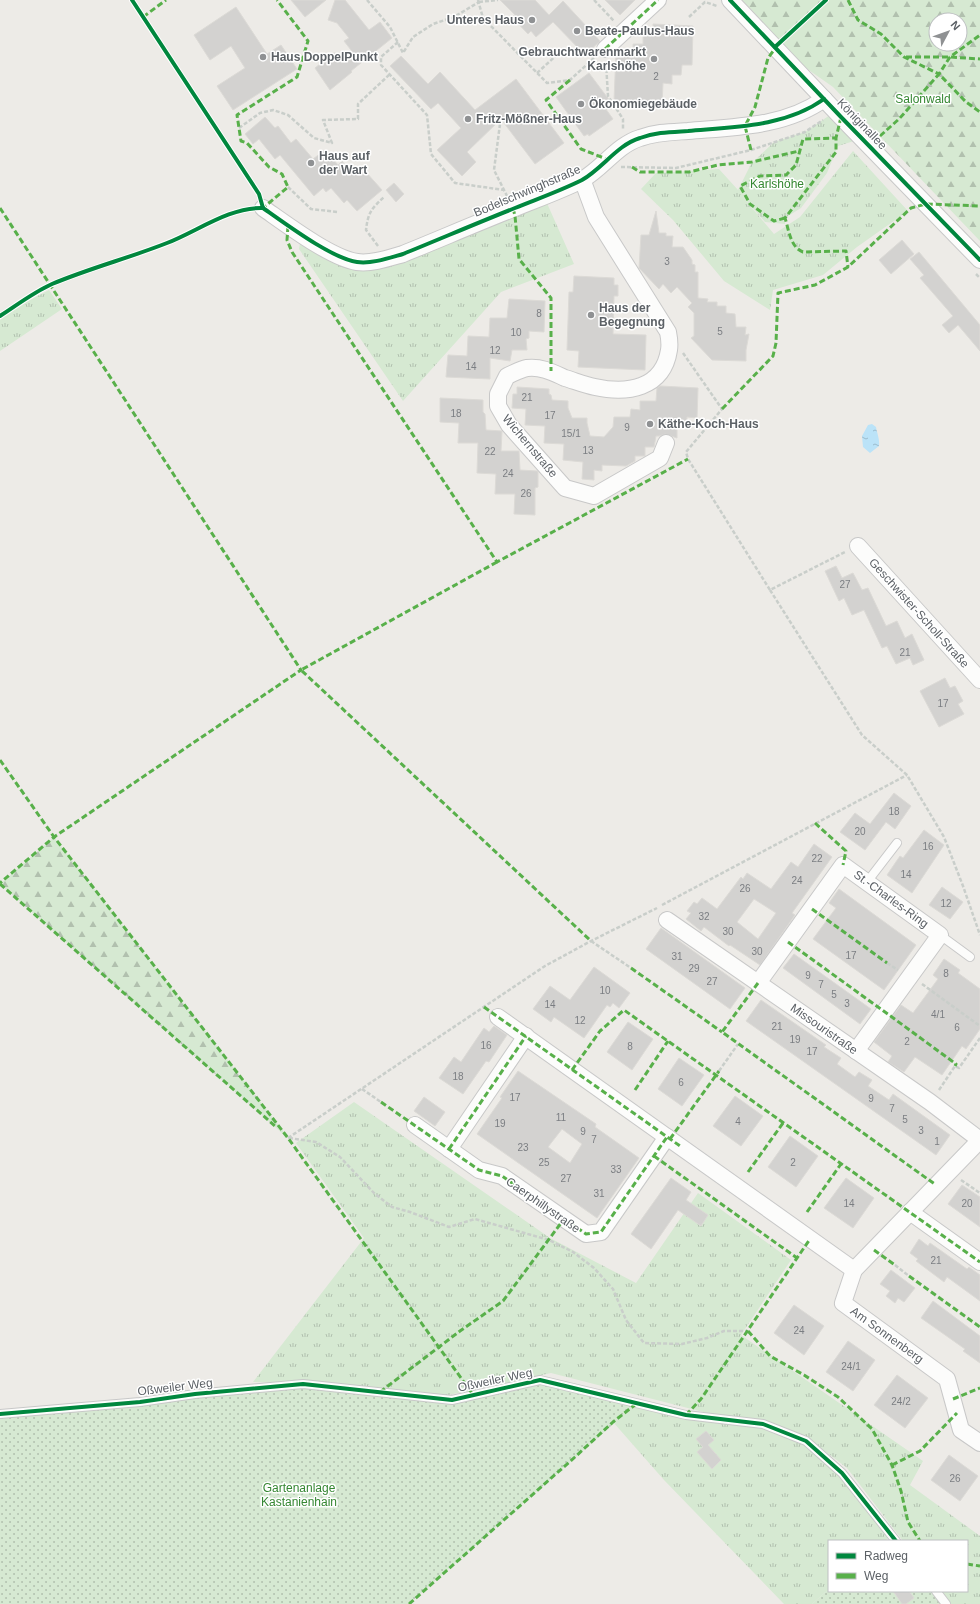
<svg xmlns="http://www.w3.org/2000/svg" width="980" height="1604" font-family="Arial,sans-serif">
	<defs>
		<pattern id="grass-tufts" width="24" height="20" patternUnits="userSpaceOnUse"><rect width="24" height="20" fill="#d6e9d2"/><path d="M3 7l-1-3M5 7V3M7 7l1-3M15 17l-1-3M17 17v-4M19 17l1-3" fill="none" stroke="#b1c0ae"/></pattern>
		<pattern id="forest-firs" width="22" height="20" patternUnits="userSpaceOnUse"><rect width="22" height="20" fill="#d6e9d2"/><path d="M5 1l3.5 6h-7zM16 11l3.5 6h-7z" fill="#b1c0ae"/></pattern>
		<pattern id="garden-dots" width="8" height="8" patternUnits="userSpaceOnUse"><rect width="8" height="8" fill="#d6e9d2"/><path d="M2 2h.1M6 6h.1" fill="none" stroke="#b1c0ae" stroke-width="1.8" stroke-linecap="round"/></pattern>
		<pattern id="water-ripples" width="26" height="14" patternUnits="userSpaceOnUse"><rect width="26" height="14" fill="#bbe3f8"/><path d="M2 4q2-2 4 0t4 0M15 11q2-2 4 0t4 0" fill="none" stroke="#9bbbcd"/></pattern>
	</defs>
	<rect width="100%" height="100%" fill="#edebe7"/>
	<g fill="url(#grass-tufts)">
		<polygon points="830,115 854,141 838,146 827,173 801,208 785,218 785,224 765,222 742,196 774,234 800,217 853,151 908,211 857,247 823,275 773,290 770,310 724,281 673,220 641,189 656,173 719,169 738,190 751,164 774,142 805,132"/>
		<polygon points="546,201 574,264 501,292 403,401 299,249 301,238 349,266"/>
		<polygon points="49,290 62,309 0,351 0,320 28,301"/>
		<polygon points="354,1102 550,1238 636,1283 698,1193 791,1260 741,1335 923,1461 910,1485 980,1536 980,1604 951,1604 941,1591 967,1591 967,1541 903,1541 847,1468 804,1435 758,1420 719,1416 551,1373 444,1396 377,1387 253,1382 364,1238 296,1143"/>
		<polygon points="636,1404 763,1424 806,1441 842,1473 891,1535 885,1541 829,1541 829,1589 812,1604 784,1604 664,1480 613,1422"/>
	</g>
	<g fill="url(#forest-firs)" fill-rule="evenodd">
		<path d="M734,0H980V241L833,87L793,59ZM936,20H960V44H936Z"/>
		<polygon points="54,837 291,1141 0,884"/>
	</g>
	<g fill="url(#garden-dots)">
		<polygon points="540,1380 636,1404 409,1604 0,1604 0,1414 303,1384 467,1397"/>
		<polygon points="829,1589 829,1591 933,1591 943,1604 812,1604"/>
	</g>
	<path fill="url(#water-ripples)" d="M872,424L876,427C877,433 880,440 879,446L870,453L863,447L862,436L868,425Z"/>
	<g fill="#d3d2d0" stroke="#dcdad6" fill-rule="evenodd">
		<polygon points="291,0 326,0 305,17"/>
		<polygon points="335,0 345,0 369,30 380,22 392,38 351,71 352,72 330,90 315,68 334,53 358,59 344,41 349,38 337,23 328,20"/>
		<polygon points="500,0 535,0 549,15 563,1 600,41 585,55 553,22 536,37 531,31 528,34 512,17 515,15"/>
		<polygon points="605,0 635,0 620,15"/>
		<polygon points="236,7 267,54 281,45 297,69 233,110 217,86 245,68 231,46 210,60 194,35"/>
		<polygon points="653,24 693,26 692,65 682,65 681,75 672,75 672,84 663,83 662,103 614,101 616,53 633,53 633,44 643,44 643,35 653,35"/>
		<polygon points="401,56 428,84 440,72 475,110 516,79 564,143 535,164 501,119 467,152 476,162 462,176 437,150 461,128 438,103 431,109 390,66"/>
		<polygon points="589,73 610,101 600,101 613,119 589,136 588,134 584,136 556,97"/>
		<polygon points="265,117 275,128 278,126 291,143 296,139 313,159 325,150 338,165 342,161 349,170 353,166 360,174 365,171 382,190 357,211 347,200 344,203 331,188 326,192 323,188 314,196 280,155 275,159 259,139 253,144 245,134"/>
		<polygon points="394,183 404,194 396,202 386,190"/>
		<polygon points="656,211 659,233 666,233 666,236 673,236 672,247 683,247 692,260 692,264 695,265 695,272 698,272 698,298 708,299 707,302 717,302 717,306 726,306 726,313 735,314 736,327 746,327 745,335 749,334 746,350 746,361 712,360 691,338 694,336 694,313 688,307 692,303 677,287 671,293 663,284 659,289 639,268 641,235 649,235"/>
		<polygon points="902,240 914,254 891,274 879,260"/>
		<polygon points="919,252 980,325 980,351 958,325 949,333 942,325 953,316 920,278 924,275 910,259"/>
		<polygon points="574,276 614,278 614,285 618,285 618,296 614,296 613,334 646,335 645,370 578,367 579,351 567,350 569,292 573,292"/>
		<polygon points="509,299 545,301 544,332 529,331 529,338 526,339 527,350 512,350 510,361 490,358 490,379 446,377 448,355 467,356 468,336 489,337 490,318 507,318"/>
		<polygon points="660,386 698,388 697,418 687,417 687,427 677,427 677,438 665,434 659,436 656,436 654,447 645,447 645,456 635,456 635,461 626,466 602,465 602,471 594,470 594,480 582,479 583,462 563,460 564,444 544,443 545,426 525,425 526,409 512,408 513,394 517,394 517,387 549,389 549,394 551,395 552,400 568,401 568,408 572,418 587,418 587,423 590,436 604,437 613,427 614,417 630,417 631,409 640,410 640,401 656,401 657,388"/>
		<polygon points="440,398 483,400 483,412 485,414 486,430 502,431 501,451 519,451 520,470 537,471 538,472 538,487 535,488 535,515 514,514 515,494 495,494 496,474 477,473 478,443 458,443 459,423 440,422"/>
		<polygon points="836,566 842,578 853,573 862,590 868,588 886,626 897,621 905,638 912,634 924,660 913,665 910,658 896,664 887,646 882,648 864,610 852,615 844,598 839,601 825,571"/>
		<polygon points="945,678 950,688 955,686 963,701 958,704 964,714 939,727 920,691"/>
		<polygon points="894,793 911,806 895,829 886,822 865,850 840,832 855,813 870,824"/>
		<polygon points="924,830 944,845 912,893 887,875 900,856 903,858"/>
		<path d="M814,844L832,857L792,913L795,915L760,965L730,945L729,946L704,927L701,931L686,919L691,913L687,911L694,902L697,904L702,898L717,909L741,877L743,879L747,873L771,889L791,862L798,867ZM754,899L776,913L758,939L737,922Z"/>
		<polygon points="942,887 963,902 950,919 929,905"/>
		<polygon points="839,889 916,945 884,990 813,939 836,908 829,903"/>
		<polygon points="661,928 745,988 730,1009 646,949"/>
		<polygon points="794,954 871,1009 860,1024 783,968"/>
		<polygon points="944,959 960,970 958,973 980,989 980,1029 966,1049 962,1046 942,1075 915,1057 904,1072 888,1062 892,1056 874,1042 901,1005 913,1013 938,979 933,975"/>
		<polygon points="594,967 630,993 619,1008 613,1003 610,1007 607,1005 584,1038 554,1017 551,1022 533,1009 550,986 570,1000"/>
		<polygon points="761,1000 826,1045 824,1047 841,1058 837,1064 855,1077 859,1072 872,1080 868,1086 889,1100 893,1094 950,1135 936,1155 746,1021"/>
		<polygon points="628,1022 653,1039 632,1070 607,1052"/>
		<polygon points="494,1026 507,1035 489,1062 486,1061 463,1094 439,1078 454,1057 461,1062 484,1028 489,1032"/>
		<polygon points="679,1058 704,1075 682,1106 658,1089"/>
		<path d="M518,1071L596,1124L595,1127L639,1158L597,1218L477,1134L502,1098L500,1097ZM562,1129L582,1144L570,1163L548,1147Z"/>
		<polygon points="735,1096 763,1116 741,1146 713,1126"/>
		<polygon points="424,1097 445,1112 435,1126 414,1111"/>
		<polygon points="790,1136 818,1156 796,1187 768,1167"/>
		<polygon points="671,1178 691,1192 686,1200 708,1215 701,1226 678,1210 651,1249 631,1234"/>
		<polygon points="846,1178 874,1198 853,1228 824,1208"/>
		<polygon points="962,1185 980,1197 980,1227 948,1204"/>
		<polygon points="919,1239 928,1246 930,1243 967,1269 969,1267 980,1275 980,1301 947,1277 944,1282 916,1261 918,1259 910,1253"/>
		<polygon points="891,1270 915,1288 904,1302 898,1298 895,1303 886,1296 890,1291 880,1284"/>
		<polygon points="933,1301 980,1336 980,1363 963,1351 965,1349 921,1318"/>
		<polygon points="794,1305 824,1326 804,1355 774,1333"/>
		<polygon points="848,1341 875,1360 853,1391 826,1372"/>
		<polygon points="897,1375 928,1398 905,1428 874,1405"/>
		<polygon points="706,1431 714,1440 708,1445 721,1460 712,1469 697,1452 703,1447 696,1439"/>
		<polygon points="949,1455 978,1476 960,1501 931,1480"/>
		<polygon points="893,1591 909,1591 914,1598 906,1604 902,1604"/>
	</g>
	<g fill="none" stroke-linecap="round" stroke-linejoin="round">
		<defs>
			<g id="lane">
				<polyline points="867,882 897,843"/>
				<polyline points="940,935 970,957"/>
				<polyline points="0,1414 140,1402 195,1394 303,1384 452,1400 540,1380 686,1415 763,1424 806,1441 842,1473 896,1541"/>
				<polyline points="936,1591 946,1604"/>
			</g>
			<g id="street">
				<polyline points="730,0 841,117 980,260"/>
				<polyline points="605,49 658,0"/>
				<path d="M582,179L596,217L668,332C669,337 670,344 669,350C663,389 627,394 595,387C585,385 575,381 565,378C554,373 541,366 527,368C521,369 514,373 507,376L498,394V406L509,425L565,488L594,496L660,458L666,443"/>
				<path d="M263,208C286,224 331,258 357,262C372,264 389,258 403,254C440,239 477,223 515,208C537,199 560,191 582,180C603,168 617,145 640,138C656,132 672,132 688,131C734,127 785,127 824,99"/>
				<polyline points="858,546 980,680"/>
				<polyline points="667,920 930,1102 980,1140"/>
				<polyline points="758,983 843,865 940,935 856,1051"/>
				<polyline points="498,1017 854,1270"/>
				<polyline points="415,1125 479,1170 502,1176 586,1234 601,1232 667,1137"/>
				<polyline points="980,1140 854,1270 843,1303 947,1379 961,1430 980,1443"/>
				<polyline points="449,1149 526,1036"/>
				<polyline points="910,1212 980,1262"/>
			</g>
		</defs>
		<use href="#lane" stroke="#c8c8c8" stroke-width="10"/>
		<use href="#street" stroke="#c8c8c8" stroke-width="18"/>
		<g stroke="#c9ceca" stroke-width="2.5" stroke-dasharray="4 2" stroke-linecap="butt">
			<polyline points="367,0 390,27 403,53 413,37 433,24 454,17 479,2"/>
			<polyline points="478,0 483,18 547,83 570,80 594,58"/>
			<polyline points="594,0 614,21"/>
			<polyline points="479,2 498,0"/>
			<polyline points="689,17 705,2 717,6"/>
			<polyline points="398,42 381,57 381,65 427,115 431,154 455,183 504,190"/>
			<polyline points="606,63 608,96 623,119 623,130"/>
			<polyline points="537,73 560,52"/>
			<polyline points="500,124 494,170 507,196"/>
			<polyline points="239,128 260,113 273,110 288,115 314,138 332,143 323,120 358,119 358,104 390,74"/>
			<polyline points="621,167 676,168 751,150 805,132 823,120"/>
			<polyline points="288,187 311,209 338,212"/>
			<path d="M378,246L366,230C368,213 371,209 384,197"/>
			<polyline points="976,274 980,278"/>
			<polyline points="683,353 722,409 686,452 688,459 770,590 845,552"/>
			<polyline points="770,590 862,735 907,775 944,837 963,886 980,935"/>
			<polyline points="662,905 907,775"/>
			<polyline points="591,941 631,968"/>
			<polyline points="887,963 898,970"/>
			<polyline points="922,984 980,1026"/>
			<polyline points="719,1071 738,1044"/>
			<polyline points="362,1089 381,1102"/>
			<polyline points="939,1090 955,1066 959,1068 980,1038"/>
			<polyline points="288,1138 545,966 591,941 657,908"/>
			<polyline points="289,1138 316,1142 340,1157 374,1193 392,1207 410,1212 449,1227 475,1219 549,1240 573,1252 594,1268 613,1289 626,1320 644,1343 682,1344 707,1338 724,1331 748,1331"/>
			<polyline points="961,1180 980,1193"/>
			<polyline points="895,1265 909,1276"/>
		</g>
		<use href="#lane" stroke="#fcfcfb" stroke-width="8"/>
		<use href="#street" stroke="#fcfcfb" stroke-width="16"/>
		<g stroke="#58b04a" stroke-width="3" stroke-dasharray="6 3" stroke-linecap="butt">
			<polyline points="848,0 858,20 881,34 904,57 939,74 950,57 980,35"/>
			<polyline points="143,17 166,0"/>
			<polyline points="605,49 658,0"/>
			<polyline points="906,57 950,57 980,59"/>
			<polyline points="570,80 546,100 581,149 609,160"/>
			<path d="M841,117L836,138V152L785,218C789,230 790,247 803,252L846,251L848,267"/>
			<polyline points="880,136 899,119 939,74 966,102 980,112"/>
			<polyline points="751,150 745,126 755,107 768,58 777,46"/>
			<polyline points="632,167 640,172 689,172 718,165 752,162 799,151"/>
			<polyline points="0,208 301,670 54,837 0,883"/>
			<polyline points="261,208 263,208 288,187 282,174 269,167 247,143 241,141 237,115 297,77 308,41 277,0"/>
			<polyline points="513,208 515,216 519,259 551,298 551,371"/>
			<polyline points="785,218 774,221 750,204 740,186 760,176 786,175 796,165 803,139 836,138"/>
			<polyline points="288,226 287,240 292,252 497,562 688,459"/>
			<polyline points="722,409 773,356 776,343 778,293 815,285 848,267 911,208 926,204 980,206"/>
			<polyline points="497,562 301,670 591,941"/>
			<polyline points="0,760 54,837 288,1138 474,1396"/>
			<polyline points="815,823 846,851 843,865"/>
			<polyline points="0,884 275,1126"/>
			<polyline points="812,909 887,963"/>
			<polyline points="788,942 885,1012 956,1064 955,1066"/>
			<polyline points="631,968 722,1032"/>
			<polyline points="758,983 722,1032 936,1185"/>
			<polyline points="484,1007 680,1146"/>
			<polyline points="572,1070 600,1031 624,1010 980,1262"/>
			<polyline points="635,1090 668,1041"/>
			<polyline points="381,1102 479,1170 502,1176 586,1234 601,1232 667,1137"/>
			<polyline points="670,1139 719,1071"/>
			<polyline points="449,1149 526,1036"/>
			<polyline points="654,1156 797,1258"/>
			<polyline points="748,1172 783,1123"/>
			<polyline points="807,1212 841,1164"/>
			<polyline points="874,1250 895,1265"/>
			<polyline points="909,1276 980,1327"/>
			<polyline points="748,1331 770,1356 804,1375 838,1397 872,1429 892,1465 901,1491 908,1522 920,1541"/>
			<polyline points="380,1392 460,1331 503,1301 564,1219"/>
			<polyline points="953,1399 980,1388"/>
			<polyline points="686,1415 701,1399 810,1239"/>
			<polyline points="892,1465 920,1451 957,1413"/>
			<polyline points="967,1564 980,1566"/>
			<polyline points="409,1604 575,1457 613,1422 636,1404"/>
		</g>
		<defs>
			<g id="cycleway">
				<polyline points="132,0 259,194 263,208"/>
				<polyline points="730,0 841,117 980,260"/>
				<polyline points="775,47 826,0"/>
				<path d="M263,208C286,224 331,258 357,262C372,264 389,258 403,254C440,239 477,223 515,208C537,199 560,191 582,180C603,168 617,145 640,138C656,132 672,132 688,131C734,127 785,127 824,99"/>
				<path d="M0,316C17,305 34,292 52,284C90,268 129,258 167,243C198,231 229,207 263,208"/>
				<polyline points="0,1414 140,1402 195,1394 303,1384 452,1400 540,1380 686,1415 763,1424 806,1441 842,1473 896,1541"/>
			</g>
		</defs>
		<use href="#cycleway" stroke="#fff" stroke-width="6"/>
		<use href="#cycleway" stroke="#00873e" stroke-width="4"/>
	</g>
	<g fill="#8f9193" stroke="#fff" stroke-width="1.5">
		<circle cx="532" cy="20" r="4"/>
		<circle cx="577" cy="31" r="4"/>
		<circle cx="263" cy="57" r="4"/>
		<circle cx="654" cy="59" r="4"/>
		<circle cx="581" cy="104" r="4"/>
		<circle cx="468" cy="119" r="4"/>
		<circle cx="311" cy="163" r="4"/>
		<circle cx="591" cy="315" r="4"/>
		<circle cx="650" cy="424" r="4"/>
	</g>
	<g text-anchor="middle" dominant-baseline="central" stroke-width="3" stroke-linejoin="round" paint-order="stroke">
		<g font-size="10" fill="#7b7e82">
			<text x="656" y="76">2</text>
			<text x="667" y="261">3</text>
			<text x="539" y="313">8</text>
			<text x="720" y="331">5</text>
			<text x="516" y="332">10</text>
			<text x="495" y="350">12</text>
			<text x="471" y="366">14</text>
			<text x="527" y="397">21</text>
			<text x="456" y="413">18</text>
			<text x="550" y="415">17</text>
			<text x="627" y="427">9</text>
			<text x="571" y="433">15/1</text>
			<text x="588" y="450">13</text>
			<text x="490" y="451">22</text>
			<text x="508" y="473">24</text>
			<text x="526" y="493">26</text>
			<text x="845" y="584">27</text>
			<text x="905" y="652">21</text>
			<text x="943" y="703">17</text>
			<text x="894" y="811">18</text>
			<text x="860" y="831">20</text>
			<text x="928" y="846">16</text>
			<text x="817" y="858">22</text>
			<text x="906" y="874">14</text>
			<text x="797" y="880">24</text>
			<text x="745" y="888">26</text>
			<text x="946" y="903">12</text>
			<text x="704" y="916">32</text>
			<text x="728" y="931">30</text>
			<text x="757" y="951">30</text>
			<text x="851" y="955">17</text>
			<text x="677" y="956">31</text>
			<text x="694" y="968">29</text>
			<text x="946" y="973">8</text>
			<text x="808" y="975">9</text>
			<text x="712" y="981">27</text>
			<text x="821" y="984">7</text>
			<text x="605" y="990">10</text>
			<text x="834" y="994">5</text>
			<text x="847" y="1003">3</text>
			<text x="550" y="1004">14</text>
			<text x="938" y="1014">4/1</text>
			<text x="580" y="1020">12</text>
			<text x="777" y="1026">21</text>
			<text x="957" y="1027">6</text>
			<text x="795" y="1039">19</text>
			<text x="907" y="1041">2</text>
			<text x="486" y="1045">16</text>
			<text x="630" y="1046">8</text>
			<text x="812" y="1051">17</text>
			<text x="458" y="1076">18</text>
			<text x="681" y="1082">6</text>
			<text x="515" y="1097">17</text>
			<text x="871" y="1098">9</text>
			<text x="892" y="1108">7</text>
			<text x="561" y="1117">11</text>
			<text x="905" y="1119">5</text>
			<text x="738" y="1121">4</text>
			<text x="500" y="1123">19</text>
			<text x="921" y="1130">3</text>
			<text x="583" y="1131">9</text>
			<text x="594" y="1139">7</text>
			<text x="937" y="1141">1</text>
			<text x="523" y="1147">23</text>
			<text x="544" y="1162">25</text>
			<text x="793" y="1162">2</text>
			<text x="616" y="1169">33</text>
			<text x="566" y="1178">27</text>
			<text x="599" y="1193">31</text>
			<text x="849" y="1203">14</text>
			<text x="967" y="1203">20</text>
			<text x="936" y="1260">21</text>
			<text x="799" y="1330">24</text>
			<text x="851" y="1366">24/1</text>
			<text x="901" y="1401">24/2</text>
			<text x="955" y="1478">26</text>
		</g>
		<g font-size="12" font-weight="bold" fill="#5c6166" stroke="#fff" text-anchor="start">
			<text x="524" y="20" text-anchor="end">Unteres Haus</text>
			<text x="585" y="31">Beate-Paulus-Haus</text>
			<text x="646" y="52" text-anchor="end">Gebrauchtwarenmarkt<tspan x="646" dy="14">Karlshöhe</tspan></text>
			<text x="271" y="57">Haus DoppelPunkt</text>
			<text x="589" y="104">Ökonomiegebäude</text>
			<text x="476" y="119">Fritz-Mößner-Haus</text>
			<text x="319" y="156">Haus auf<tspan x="319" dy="14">der Wart</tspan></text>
			<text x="599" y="308">Haus der<tspan x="599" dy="14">Begegnung</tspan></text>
			<text x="658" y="424">Käthe-Koch-Haus</text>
		</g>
		<g font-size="12" fill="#358732" stroke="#fff">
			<text x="923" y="99">Salonwald</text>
			<text x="777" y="184">Karlshöhe</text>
			<text x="299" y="1488">Gartenanlage<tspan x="299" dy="14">Kastanienhain</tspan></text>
		</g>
		<g font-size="12" fill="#5c6166" stroke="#fff">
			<text transform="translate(862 124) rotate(46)">Königinallee</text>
			<text transform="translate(527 191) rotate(-23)">Bodelschwinghstraße</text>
			<text transform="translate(530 446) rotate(50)">Wichernstraße</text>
			<text transform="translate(919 613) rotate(48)">Geschwister-Scholl-Straße</text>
			<text transform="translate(891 899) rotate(36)">St.-Charles-Ring</text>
			<text transform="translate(824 1029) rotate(35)">Missouristraße</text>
			<text transform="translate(543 1205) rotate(35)">Caerphillystraße</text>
			<text transform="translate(887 1335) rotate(36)">Am Sonnenberg</text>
			<text transform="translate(495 1380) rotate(-12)">Oßweiler Weg</text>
			<text transform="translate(175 1387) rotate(-7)">Oßweiler Weg</text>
		</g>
	</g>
	<rect x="828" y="1540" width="140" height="52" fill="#ffffff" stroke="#bec0c2"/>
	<rect x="836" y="1553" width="20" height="6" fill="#00873e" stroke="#bec0c2"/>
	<text x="864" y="1560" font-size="12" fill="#5c6166">Radweg</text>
	<rect x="836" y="1573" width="20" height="6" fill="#58b04a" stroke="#bec0c2"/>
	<text x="864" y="1580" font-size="12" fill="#5c6166">Weg</text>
	<g transform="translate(948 32) rotate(49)"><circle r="19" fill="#ffffff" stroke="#bec0c2"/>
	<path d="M0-3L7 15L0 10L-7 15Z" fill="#8f9193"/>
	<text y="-6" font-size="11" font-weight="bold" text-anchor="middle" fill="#5c6166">N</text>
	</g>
</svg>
